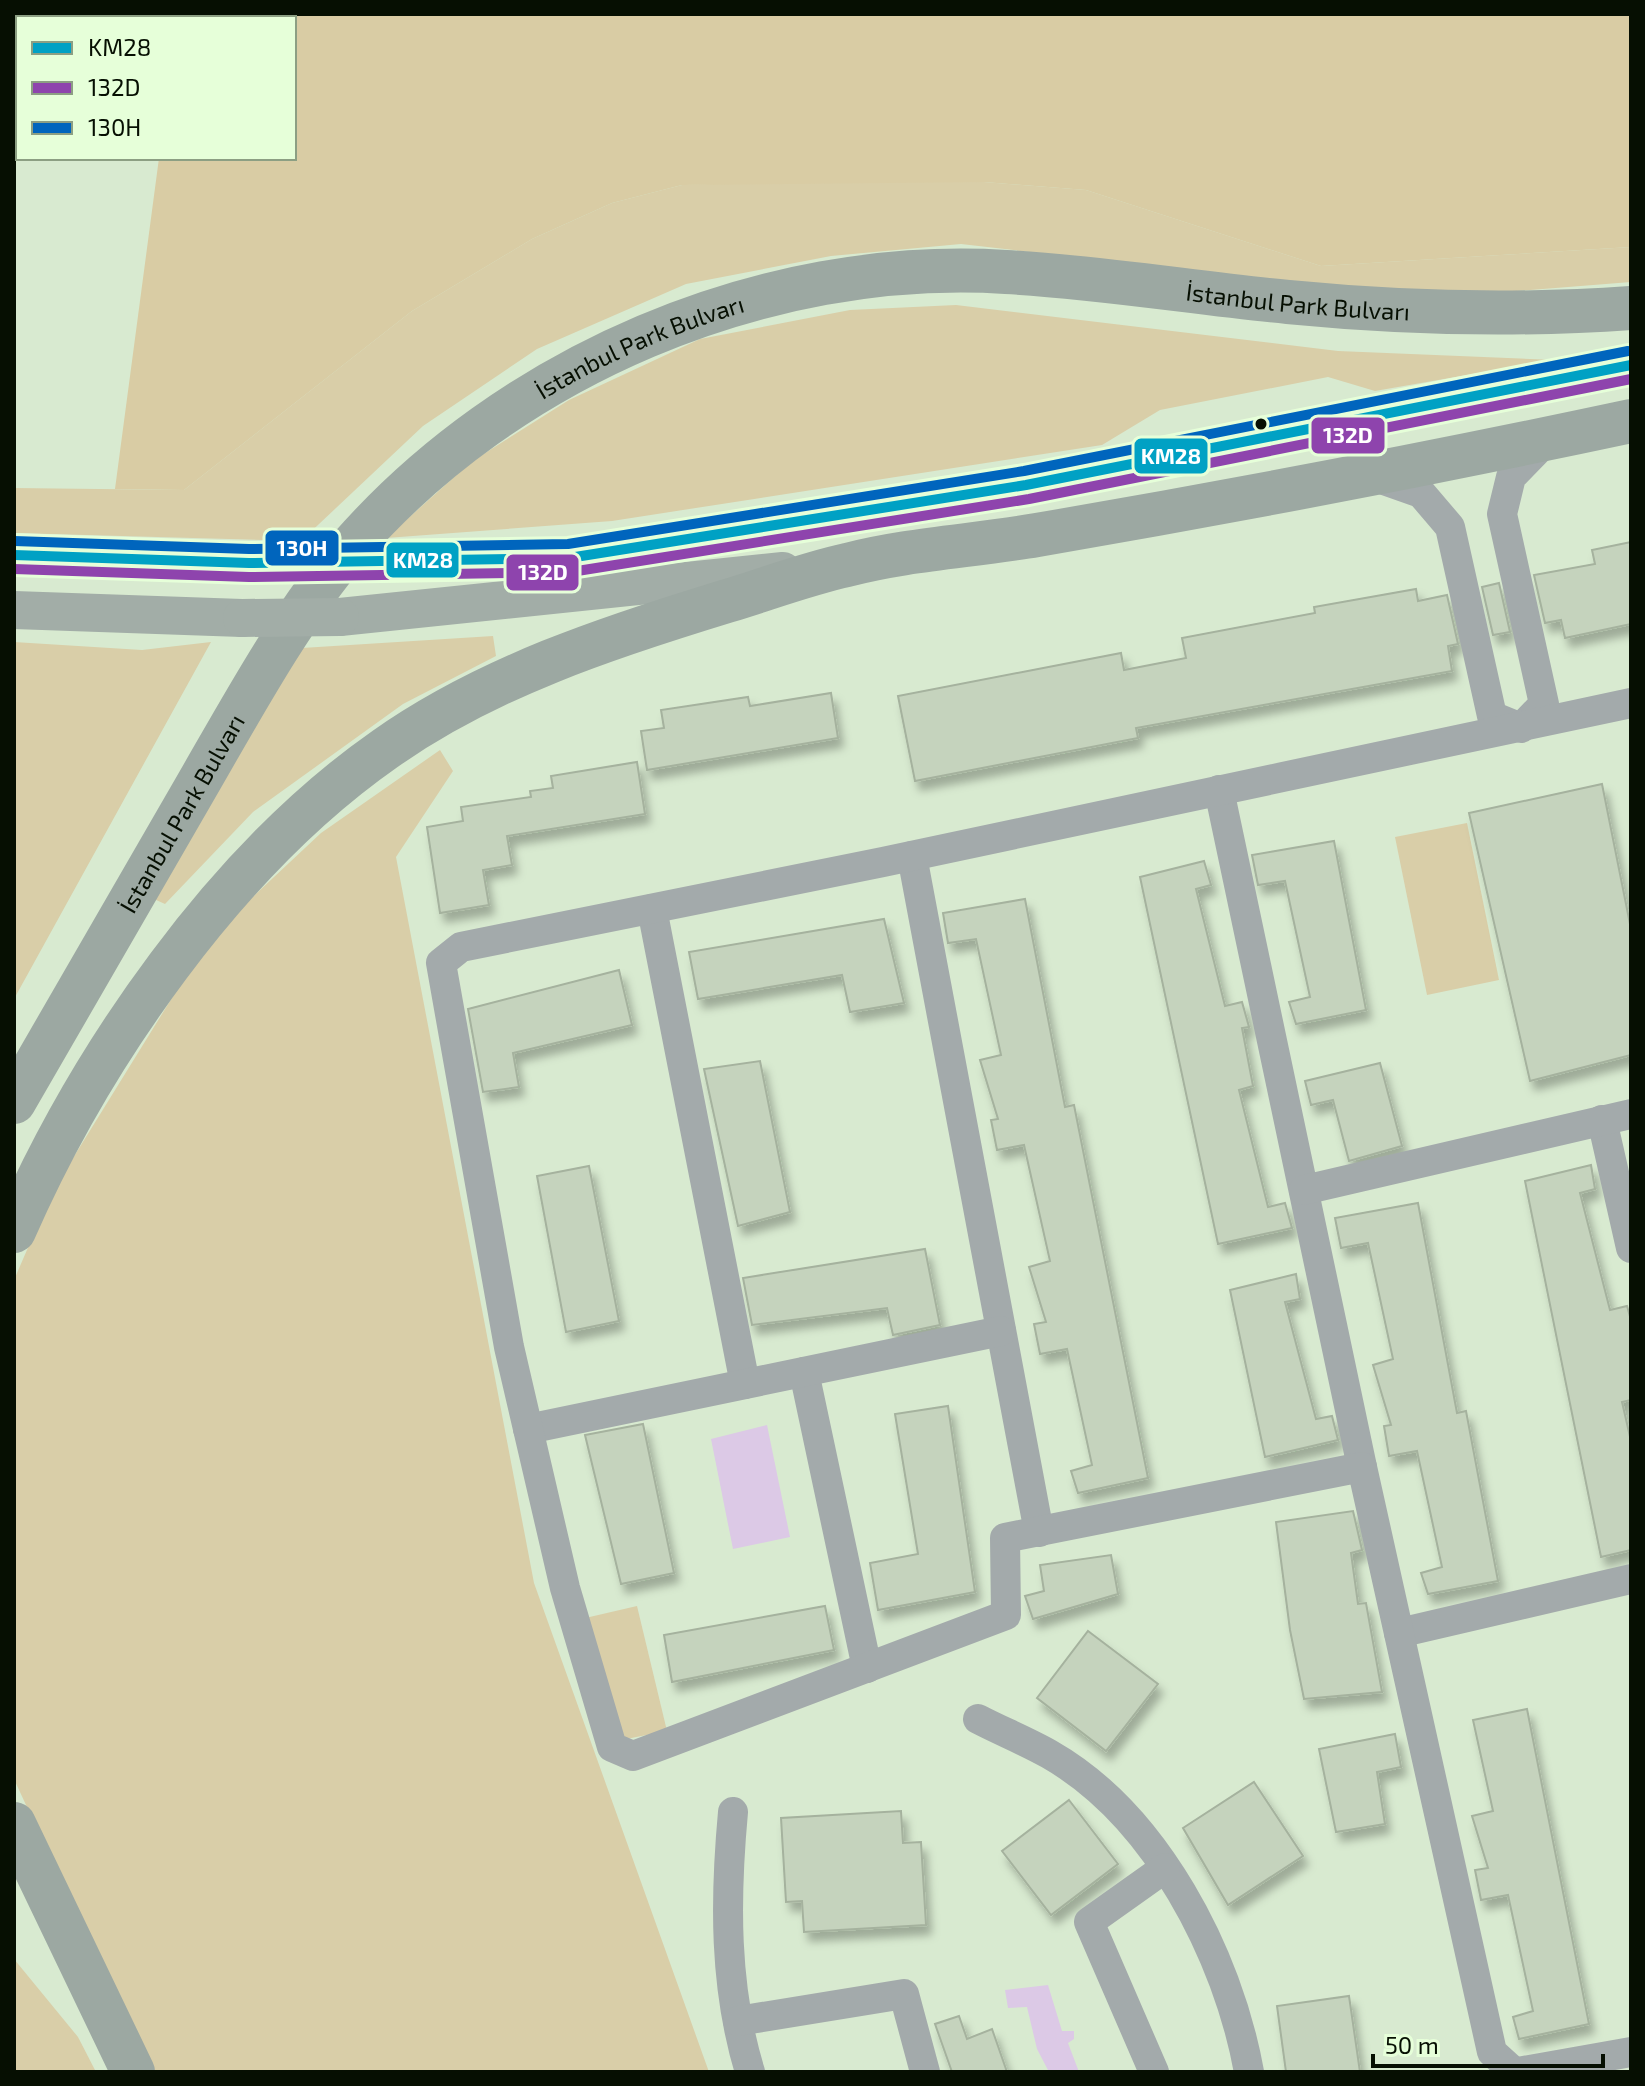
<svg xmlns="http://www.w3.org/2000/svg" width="1645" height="2086" font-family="'Exo 2',sans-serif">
	<defs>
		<filter id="shadow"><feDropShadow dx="5" dy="9" stdDeviation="4" flood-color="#0004"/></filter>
	</defs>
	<rect width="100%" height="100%" fill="#d8ead0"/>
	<g fill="#d9cea8">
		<polygon points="802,181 984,182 1086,190 1321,266 1631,247 1631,282 1454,296 1237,276 961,244 831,256 686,284 537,349 423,426 301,541 14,533 14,488 184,490 412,311 532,239 612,203 682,185"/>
		<polygon points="956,305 1338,351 1554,360 1375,391 1328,377 1160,410 1102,445 612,521 386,538 471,462 569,400 700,339 850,310"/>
		<polygon points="493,636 496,656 403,704 253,812 165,904 145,895 302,648"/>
		<polygon points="14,642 142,650 211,642 14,999"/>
		<polygon points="440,750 453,771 396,857 534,1583 709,2072 149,2072 14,1779 14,1280 52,1192 209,938 321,833"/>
		<polygon points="1467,823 1499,980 1427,995 1395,837"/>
		<polygon points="637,1606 667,1731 616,1741 581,1619"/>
		<polygon points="14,1959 78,2037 96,2072 14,2072"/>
	</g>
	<polygon fill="#d9cca4" points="94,14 1631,14 1631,247 1321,266 1086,190 984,182 682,185 612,203 532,239 412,311 184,490 115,489 159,158 294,158 294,18 97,18"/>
	<g fill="#dcc9e6">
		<polygon points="767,1425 790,1537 733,1549 711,1439"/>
		<polygon points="1048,1985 1062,2031 1074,2031 1074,2039 1068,2043 1079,2072 1049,2072 1037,2049 1027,2007 1008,2008 1005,1990"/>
	</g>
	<g fill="#c5d3bd" stroke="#a5b29e" stroke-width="2" filter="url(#shadow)">
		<polygon points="1631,542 1631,624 1565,638 1561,620 1545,623 1534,575 1595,564 1592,550"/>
		<polygon points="1499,583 1510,632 1493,635 1482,587"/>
		<polygon points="1416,589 1418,601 1447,595 1458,644 1448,646 1452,671 1136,728 1138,738 915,781 898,696 1121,653 1124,670 1186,658 1182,638 1315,613 1314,607"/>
		<polygon points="831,693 838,738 647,770 641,731 664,728 661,710 748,697 750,706"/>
		<polygon points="637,762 645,814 507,836 512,865 483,870 489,905 440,913 427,827 463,821 461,807 531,797 530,791 553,788 551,776"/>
		<polygon points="1602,784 1631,929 1631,1055 1530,1081 1469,813"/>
		<polygon points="1334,841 1366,1010 1296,1024 1289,1002 1310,997 1285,881 1258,885 1252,855"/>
		<polygon points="1204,861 1211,885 1196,889 1225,1006 1242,1002 1249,1027 1242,1028 1253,1086 1239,1090 1268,1207 1285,1203 1292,1228 1218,1244 1140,877"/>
		<polygon points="1025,899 1065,1107 1074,1105 1148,1478 1078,1493 1071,1471 1092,1465 1067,1349 1040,1354 1034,1324 1046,1322 1029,1267 1050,1261 1024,1145 997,1150 991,1120 998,1119 980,1060 1001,1055 976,939 948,943 943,913"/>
		<polygon points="884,919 904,1003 850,1012 842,975 698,999 689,952"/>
		<polygon points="619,970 632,1025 513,1053 519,1087 483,1092 468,1009"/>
		<polygon points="760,1061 790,1212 738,1226 704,1069"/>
		<polygon points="1380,1063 1402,1146 1349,1161 1333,1100 1311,1105 1305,1081"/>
		<polygon points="1591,1165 1595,1189 1580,1193 1610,1310 1627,1306 1631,1320 1631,1400 1622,1402 1631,1441 1631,1550 1601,1557 1525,1181"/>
		<polygon points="589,1166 619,1321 566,1332 537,1176"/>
		<polygon points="1418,1203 1457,1413 1466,1411 1498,1581 1428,1594 1421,1573 1442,1567 1417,1451 1389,1456 1384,1426 1391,1425 1373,1365 1393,1359 1368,1243 1341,1248 1335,1218"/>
		<polygon points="925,1249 940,1325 893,1335 887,1308 752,1325 743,1278"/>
		<polygon points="1296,1274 1300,1299 1285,1302 1316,1419 1332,1416 1338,1440 1265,1457 1230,1290"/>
		<polygon points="948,1406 975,1592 878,1610 870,1563 918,1554 895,1414"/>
		<polygon points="643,1424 674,1573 621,1584 585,1435"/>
		<polygon points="1353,1511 1362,1550 1351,1553 1358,1604 1366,1603 1382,1692 1304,1699 1290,1630 1276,1522"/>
		<polygon points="1111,1555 1118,1594 1033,1619 1025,1596 1044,1591 1040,1565"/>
		<polygon points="825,1606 834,1650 672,1682 664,1635"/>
		<polygon points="1088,1631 1158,1684 1106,1751 1037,1698"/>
		<polygon points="1527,1709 1589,2024 1519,2039 1513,2017 1533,2011 1508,1895 1481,1900 1475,1870 1488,1868 1472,1816 1493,1811 1473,1720"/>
		<polygon points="1395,1734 1401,1767 1377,1772 1385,1824 1336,1832 1319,1749"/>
		<polygon points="1254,1782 1303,1856 1228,1905 1183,1828"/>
		<polygon points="1069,1800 1118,1864 1051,1915 1002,1851"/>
		<polygon points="901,1811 903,1843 921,1842 926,1925 804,1932 802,1901 786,1902 781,1818"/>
		<polygon points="1349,1996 1360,2072 1286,2072 1277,2006"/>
		<polygon points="959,2016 967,2039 992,2029 1007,2072 952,2072 935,2024"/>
	</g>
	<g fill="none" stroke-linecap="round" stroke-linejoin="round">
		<g stroke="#a3aaab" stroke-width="30">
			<polyline points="1370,475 1421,493 1450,527 1492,716 1521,728 1544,704 1502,514 1511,477 1549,438"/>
			<polyline points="1219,790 1362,1467"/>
			<polyline points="912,856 1039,1532"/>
			<polyline points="652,909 745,1384"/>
			<polyline points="1602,1120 1631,1248"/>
			<polyline points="1304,1190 1631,1114"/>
			<polyline points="804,1372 867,1668"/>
			<polyline points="528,1429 1001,1331"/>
			<polyline points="1399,1633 1631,1579"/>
			<path d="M978,1719C1001,1731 1026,1741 1049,1754C1156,1815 1228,1955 1249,2072"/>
			<path d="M733,1812C725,1899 724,1987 750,2072"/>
			<polyline points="738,2021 904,1994 925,2072"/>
			<polyline points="1154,2072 1089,1922 1165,1868"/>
			<polyline points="1514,2072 1492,2052 1362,1467 1005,1538 1006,1615 633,1756 612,1747 565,1588 509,1347 441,963 461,947 883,862 1631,703"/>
			<polyline points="1518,2072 1631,2052"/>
		</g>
		<g stroke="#a2ada7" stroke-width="38">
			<polyline points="14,555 249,563"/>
			<polyline points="389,562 569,558 1026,485 1631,365"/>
			<polyline points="14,610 242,618"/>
			<polyline points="340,617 783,571"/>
		</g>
		<g stroke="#9ca8a2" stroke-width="44">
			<path id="s1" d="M14,1102C75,997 135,892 196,787C240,711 292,615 349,549C508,366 763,257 1006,272C1100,277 1194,293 1288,302C1401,313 1517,316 1631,308"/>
			<path d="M14,1231C91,1055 226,860 385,749C487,677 609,637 727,601C767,589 806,574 847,565C908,549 974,546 1037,535C1235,501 1434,463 1631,421"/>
			<polyline points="14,1824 133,2072"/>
		</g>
		<g stroke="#a2ada7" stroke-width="38">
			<polyline points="249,563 389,562"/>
			<polyline points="242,618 340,617"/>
		</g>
		<defs>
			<polyline id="bus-1" points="14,555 249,563 569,558 1026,485 1631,365"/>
			<polyline id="bus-2" points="14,569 249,577 571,572 1029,499 1631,379"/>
			<polyline id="bus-3" points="14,541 249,549 568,544 1024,471 1628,351"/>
		</defs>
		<use href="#bus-1" stroke="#e6ffd9" stroke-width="16"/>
		<use href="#bus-2" stroke="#e6ffd9" stroke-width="16"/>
		<use href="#bus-3" stroke="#e6ffd9" stroke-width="16"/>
		<use href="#bus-1" stroke="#00a1c4" stroke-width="10"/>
		<use href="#bus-2" stroke="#8e44ad" stroke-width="10"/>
		<use href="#bus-3" stroke="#0065bd" stroke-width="10"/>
	</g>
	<circle fill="#060f02" stroke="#e6ffd9" stroke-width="3" cx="1261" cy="424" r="7"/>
	<g text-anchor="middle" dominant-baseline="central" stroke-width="6" stroke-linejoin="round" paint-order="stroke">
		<g font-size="24" fill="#060f02" stroke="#e6ffd9">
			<text stroke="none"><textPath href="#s1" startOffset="1678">İstanbul Park Bulvarı</textPath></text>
			<text stroke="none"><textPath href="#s1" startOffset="1006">İstanbul Park Bulvarı</textPath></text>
			<text stroke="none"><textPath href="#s1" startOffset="334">İstanbul Park Bulvarı</textPath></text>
		</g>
	</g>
	<g stroke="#e6ffd9" stroke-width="3">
		<rect x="1310" y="416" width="76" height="39" rx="8" fill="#8e44ad"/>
		<rect x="1133" y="437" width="76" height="38" rx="8" fill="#00a1c4"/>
		<rect x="264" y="529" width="76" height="38" rx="8" fill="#0065bd"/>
		<rect x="385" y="541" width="75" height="38" rx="8" fill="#00a1c4"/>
		<rect x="505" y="553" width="75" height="39" rx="8" fill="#8e44ad"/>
	</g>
	<g font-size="22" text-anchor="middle" font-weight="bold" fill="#fff">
		<text x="1348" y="443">132D</text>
		<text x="1171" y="464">KM28</text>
		<text x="302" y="556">130H</text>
		<text x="423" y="568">KM28</text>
		<text x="543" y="580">132D</text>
	</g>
	<rect width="1645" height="2086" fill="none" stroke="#060f02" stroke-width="32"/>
	<rect x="16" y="16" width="280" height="144" fill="#e6ffd9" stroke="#8c9f83" stroke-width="2"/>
	<rect x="32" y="42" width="40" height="12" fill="#00a1c4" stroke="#8c9f83" stroke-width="2"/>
	<text x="88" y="56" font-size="24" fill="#060f02">KM28</text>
	<rect x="32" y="82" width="40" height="12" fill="#8e44ad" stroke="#8c9f83" stroke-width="2"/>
	<text x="88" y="96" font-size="24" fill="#060f02">132D</text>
	<rect x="32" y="122" width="40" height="12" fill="#0065bd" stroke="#8c9f83" stroke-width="2"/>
	<text x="88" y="136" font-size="24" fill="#060f02">130H</text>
	<path d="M1373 2054v12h230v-12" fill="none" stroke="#060f02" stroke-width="4"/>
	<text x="1385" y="2054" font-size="24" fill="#060f02" stroke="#e6ffd9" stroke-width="6" paint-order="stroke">50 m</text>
</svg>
